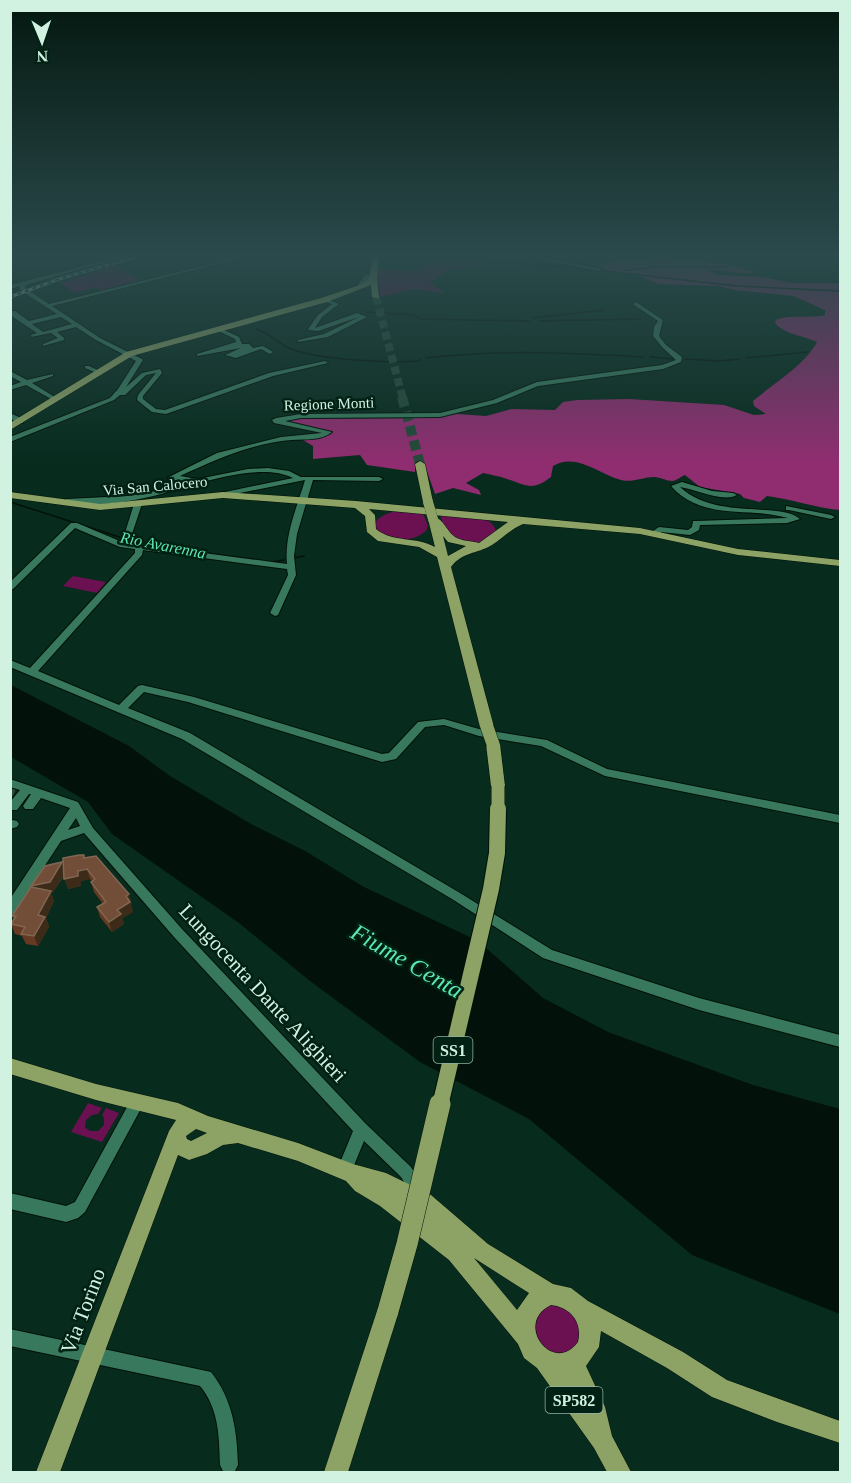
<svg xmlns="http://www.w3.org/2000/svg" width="851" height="1483" font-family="Georgia,serif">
	<rect width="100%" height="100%" fill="#072b1d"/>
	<g fill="#6b1050">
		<polygon points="451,257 466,258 481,265 478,267 452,269 429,282 445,293 414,289 381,297 377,269 417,271 421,267"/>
		<polygon points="116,265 141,281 101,291 96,287 74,293 60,283"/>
		<path d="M397,511L423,513L428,526L426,531C409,545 394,538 376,531L374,525C378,516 387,513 397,511Z"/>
		<path d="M440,515C456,516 492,512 496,531L484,541L476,543L454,539L445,528Z"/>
		<polygon points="73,576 106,582 97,593 63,586"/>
		<polygon points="88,1103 102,1108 98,1114 92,1115 86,1120 85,1127 90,1131 98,1131 104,1125 104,1118 102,1115 106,1108 119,1113 102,1142 71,1132"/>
		<polygon points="560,1301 582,1323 577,1350 552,1356 534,1338 536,1310"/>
	</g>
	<path fill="#902d70" d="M662,257L726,264L755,272C740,276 724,268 708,271L718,275L760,277L793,283H840V510C816,508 792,499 767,496L760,502L744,498L740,494L700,487L685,475C682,476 676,481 672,481C667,481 660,477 654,477C643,477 632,483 621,480C599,474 576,452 553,466L551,477C532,491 528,486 507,479C499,476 491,475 483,473L466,483L479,490L481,495L453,488L435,494L424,463L415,464V472L367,465L360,455L313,459V446L301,439L329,435L330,431L284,423L283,419L421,418L457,414L486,416L512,409L555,410L563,402L577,400L629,399L724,405L754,415L766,414L754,406L753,401C774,383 805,365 817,342C803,335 785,335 775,323L776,320C788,314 810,319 825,315V310L794,296L735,290L719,286L658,284L640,276L606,271L601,267L602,263Z"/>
	<polygon fill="#02120a" points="11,685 129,746 170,776 251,824 307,852 362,886 478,941 543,998 608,1032 753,1085 840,1109 840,1314 692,1255 529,1119 420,1062 310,981 239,923 112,834 88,802 11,757"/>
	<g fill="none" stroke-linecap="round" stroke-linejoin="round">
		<g stroke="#02120a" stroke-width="1.5">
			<polyline points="450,257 599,271"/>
			<polyline points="605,271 737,286 840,291"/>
			<polyline points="623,271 653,267 728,267"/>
			<polyline points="367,312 413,315 421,319 529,321"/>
			<polyline points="533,318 604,310"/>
			<polyline points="539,321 640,319"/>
			<path d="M256,329C268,333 277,342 289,348C316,360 388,363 419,361L420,359"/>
			<polyline points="650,357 675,359"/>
			<path d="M426,358C498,349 572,353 644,357"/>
			<polyline points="746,358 808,352"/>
			<polyline points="685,359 719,361 739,359"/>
			<polyline points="10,502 135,542 219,555"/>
			<polyline points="294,558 304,556"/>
			<polyline points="272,562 284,560"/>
		</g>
		<polyline stroke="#25493a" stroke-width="10" stroke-dasharray="10 5" stroke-linecap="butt" points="10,789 15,791"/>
		<polyline stroke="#25493a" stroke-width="8" stroke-dasharray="8 4" stroke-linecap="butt" points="376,297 403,399"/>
		<polyline stroke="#25493a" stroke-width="10" stroke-dasharray="10 5" stroke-linecap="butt" points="402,397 420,464"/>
		<defs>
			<g id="minor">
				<path d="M117,257H124L26,285L25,288L49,304L238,257H246L52,306L100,338L142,359L143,360L126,387L142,373L160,369L162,373L143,396V399L156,409L165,410L269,373L325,361L328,363L273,376L166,414L152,412L137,400L138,395L156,373L146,375L125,395H120L114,400L10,442V437L110,398L118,389L136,361L96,340L76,327L57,332L64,338V340L43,346V344L58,338L51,333L31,337V335L37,333L10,315V311H15L29,321L57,314L23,292L19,288L20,286L10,289V285ZM61,317L72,324L43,332L32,324Z"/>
				<polygon points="530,257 539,257 602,269 599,271"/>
				<polygon points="373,274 375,275 375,277 369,278 361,288 350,292 347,290 357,286 365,275"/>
				<polygon points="324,298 339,304 322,317 315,328 357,313 367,317 328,337 298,342 298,340 324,334 359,317 318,331 309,330 308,329 318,315 332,304 322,301 321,300"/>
				<path d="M636,302L663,320L659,336L666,345L682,357L681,362L663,369L538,386L497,403L440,417L301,418L285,421L332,432C321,441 305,439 291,440C252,443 215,460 180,476L198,479L248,469L268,468L289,471L301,477H379L383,479L379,481L313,480L297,534L294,556L296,575L278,615L275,616L270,613L288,575L287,569L143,550L142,555L38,671L119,705L138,686L142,685L194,697L382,754L389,753L418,722L444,719L479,729L547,740L607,769L840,815V823L605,776L541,746L479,736L444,725L425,727L396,759L382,762L188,702L144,692L128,708L190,733L460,893L552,950L699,998L840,1035V1047L699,1010L543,958L452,899L182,739L10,667V660L30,668L135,553V549L120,547L75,528L13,589L10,590V582L71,523H77L122,542L134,504L138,502L142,504L129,543L287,564C284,536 297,507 305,480L220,497V493L293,478C256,460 188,488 149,497C123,503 92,507 66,503V499L128,496L147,493L188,482L171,480L167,478L217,453L281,437L322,433L274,423L272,420L276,418L301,414L440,413L493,400L537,382L662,365L676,360L662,347L653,336L654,327L658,321L634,305L633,304Z"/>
				<polygon points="218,327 239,337 242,344 249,344 253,348 263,346 273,352 270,354 261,349 236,358 225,355 241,348 197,356 197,354 236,342 235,339 216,330 215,329"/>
				<polygon points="85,366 89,366 102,372 99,374 85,368"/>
				<polygon points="10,371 27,380 53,374 53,376 32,383 58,399 53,400 26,385 10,390 10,386 21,382 10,376"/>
				<polygon points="10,413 23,419 23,423 17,423 10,418"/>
				<path d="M682,482L712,491L733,493L737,495C723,503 695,489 680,487C703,508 735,508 764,510C777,511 790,511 800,519L787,523L700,525L699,530L690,535L661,532L659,535H653V531L659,527L688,530L692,527L693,521H696L788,518C748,506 703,522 671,486Z"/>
				<polygon points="786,506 831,515 835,517 831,519 789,510 786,510"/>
				<path d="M10,779L78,802L93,828L182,929L366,1124L411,1167L426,1191L423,1196L418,1199L413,1196L401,1177L364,1141L350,1175L345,1177L340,1175L337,1170L353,1131L174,937L84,833L61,841L14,913L10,915V899L70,808L41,798L33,809H25L23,806L31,794H29L17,810H10V802L20,790L10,787ZM76,818L80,826L68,830Z"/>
				<polygon points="13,820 17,821 19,824 17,827 10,829 10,821"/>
				<polygon points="137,1096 142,1098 144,1103 85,1212 78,1218 66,1222 10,1209 10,1193 66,1206 75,1202 132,1098"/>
				<path d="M10,1329L211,1372C233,1400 237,1431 238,1465L235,1471H223L220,1465C219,1436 219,1409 200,1386L10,1346Z"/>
			</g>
			<g id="major">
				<polygon points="373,257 379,257 377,278 379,299 372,297 371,285 327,302 132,356 10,430 10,423 126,352 321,298 363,284 369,278"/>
				<polygon points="420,461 425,464 433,502 428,505 423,502 415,464"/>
				<path d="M10,492L100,504L223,492L356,501L640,528L738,549L840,560V566L738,555L640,534L523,524C511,529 503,538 492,545C477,554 462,552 451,567L494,727L487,731L480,727L437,557L419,547L378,541L367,532L365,516L355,508L223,498L100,510L10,498ZM369,509L508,522L479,543C472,541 461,541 455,537C445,530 443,515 429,517L428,519L435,547C416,536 393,543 376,529L375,515ZM443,536L448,542L466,546L448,556Z"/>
				<polygon points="493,739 500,744 505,786 503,790 493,790 491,786 486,744"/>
				<path d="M10,1058L96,1084L178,1103L208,1116L298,1143L353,1164L386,1173L431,1195L488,1244L553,1284L571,1288L588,1301L683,1352L727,1380L840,1421V1443L777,1422L712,1397L667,1368L601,1331L599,1347L586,1366L605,1407L612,1436L631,1472H607L594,1448L537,1368L524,1358L518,1344L449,1260L380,1206L355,1191L346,1181L298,1161L238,1143L223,1145L207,1154L189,1160L178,1155L60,1472H36L169,1131L176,1120L96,1100L10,1074ZM196,1129L207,1133L191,1141L187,1139L186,1136ZM474,1258L529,1293L517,1310ZM551,1305C570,1307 583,1322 578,1342C553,1376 513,1323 551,1305Z"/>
				<polygon points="388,1300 396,1303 399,1311 348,1472 324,1472 377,1311 380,1303"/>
			</g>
		</defs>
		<use href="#minor" stroke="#011209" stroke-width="2"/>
		<use href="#major" stroke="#011209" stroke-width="1"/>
		<use href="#minor" fill="#38795d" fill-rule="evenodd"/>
		<use href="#major" fill="#8da265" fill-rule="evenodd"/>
		<defs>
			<polyline id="rail" points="10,297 62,278 136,257"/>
		</defs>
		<use href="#rail" stroke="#a1c3b3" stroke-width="3"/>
		<use href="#rail" stroke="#002114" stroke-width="1.5" stroke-dasharray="4" stroke-linecap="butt"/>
		<defs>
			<polyline id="major-bridge-far3" points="428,502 433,519"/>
			<g id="major-bridge-far2">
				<polyline points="487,727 493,744"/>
				<polyline points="498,810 498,786"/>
			</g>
			<polyline id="major-bridge-far1" points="440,1106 491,889 497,853 498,809"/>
			<polyline id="major-bridge" points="388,1311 407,1244 440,1104"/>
		</defs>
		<use href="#major-bridge-far3" stroke="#011209" stroke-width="10" stroke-linecap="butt"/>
		<use href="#major-bridge-far2" stroke="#011209" stroke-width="14" stroke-linecap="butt"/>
		<use href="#major-bridge-far1" stroke="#011209" stroke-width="18" stroke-linecap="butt"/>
		<use href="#major-bridge" stroke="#011209" stroke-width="22" stroke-linecap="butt"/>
		<use href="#major-bridge-far3" stroke="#8da265" stroke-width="10"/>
		<use href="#major-bridge-far2" stroke="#8da265" stroke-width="13"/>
		<use href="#major-bridge-far1" stroke="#8da265" stroke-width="16"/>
		<use href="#major-bridge" stroke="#8da265" stroke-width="21"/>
	</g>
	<polygon fill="#663923" points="84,855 85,858 132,904 131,905 133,912 122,918 124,924 112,932 100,917 97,907 103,904 94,892 91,882 92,881 90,879 81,881 81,886 68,889 64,876 53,892 51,893 54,901 46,918 49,927 38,946 26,944 22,936 15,934 11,924 14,920 12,916 32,887 31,886 63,864"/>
	<g fill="#3b2b18">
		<polygon points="62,862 66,872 53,892 51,893 54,901 46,918 49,927 38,946 34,936 38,915 35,896 31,886"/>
		<polygon points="87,869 90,879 81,881 81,886 68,889 64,879 78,871"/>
		<polygon points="129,894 132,904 131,905 133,912 122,918 124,924 112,932 109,922 126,896"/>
	</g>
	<g fill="#724d38" stroke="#806752" stroke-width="1.5">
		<polygon points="79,855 84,855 84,858 96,856 129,894 126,896 130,902 117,910 121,914 109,922 97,907 106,902 91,882 95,879 87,869 78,871 78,876 64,879 63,858"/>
		<polygon points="62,862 50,882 31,886 45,866"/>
		<polygon points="31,887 51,891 38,915 45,917 34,936 21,934 25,927 11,924 16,916 12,916"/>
	</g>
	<linearGradient id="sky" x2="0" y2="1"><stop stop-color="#041810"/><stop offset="0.55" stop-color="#2b4a4c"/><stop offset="1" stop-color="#2b4a4c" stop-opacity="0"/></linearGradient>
	<rect width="851" height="464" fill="url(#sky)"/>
	<g text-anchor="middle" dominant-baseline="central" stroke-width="5" stroke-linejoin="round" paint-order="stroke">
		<g font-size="15" fill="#d1f2e1" stroke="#002114">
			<text transform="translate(329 404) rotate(-2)">Regione Monti</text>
			<text transform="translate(155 486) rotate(-5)">Via San Calocero</text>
		</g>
		<g font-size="16" font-style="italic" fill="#5de8af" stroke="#002114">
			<text transform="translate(163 545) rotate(11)">Rio Avarenna</text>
		</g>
		<g fill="#002114" stroke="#92b3a4" stroke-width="1.5">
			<rect x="433.5" y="1037" width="39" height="26" rx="4.5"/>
			<rect x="545.5" y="1387" width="57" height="26" rx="4.5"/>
		</g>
		<g font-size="16" font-weight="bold" fill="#d1f2e1">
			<text x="453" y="1050">SS1</text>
			<text x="574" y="1400">SP582</text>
		</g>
		<g font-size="21" fill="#d1f2e1" stroke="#002114">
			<text transform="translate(263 993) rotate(47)">Lungocenta Dante Alighieri</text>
			<text transform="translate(83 1311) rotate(-69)">Via Torino</text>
		</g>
		<g font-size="24" font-style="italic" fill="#5de8af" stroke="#002114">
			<text transform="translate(407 961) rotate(30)">Fiume Centa</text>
		</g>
	</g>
	<rect width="851" height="1483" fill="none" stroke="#d1f2e1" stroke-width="24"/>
	<g transform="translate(42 42) rotate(178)" stroke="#002114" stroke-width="4.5" paint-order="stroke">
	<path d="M0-4.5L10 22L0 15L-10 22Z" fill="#d1f2e1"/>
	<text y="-9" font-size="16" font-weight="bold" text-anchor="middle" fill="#d1f2e1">N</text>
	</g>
</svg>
